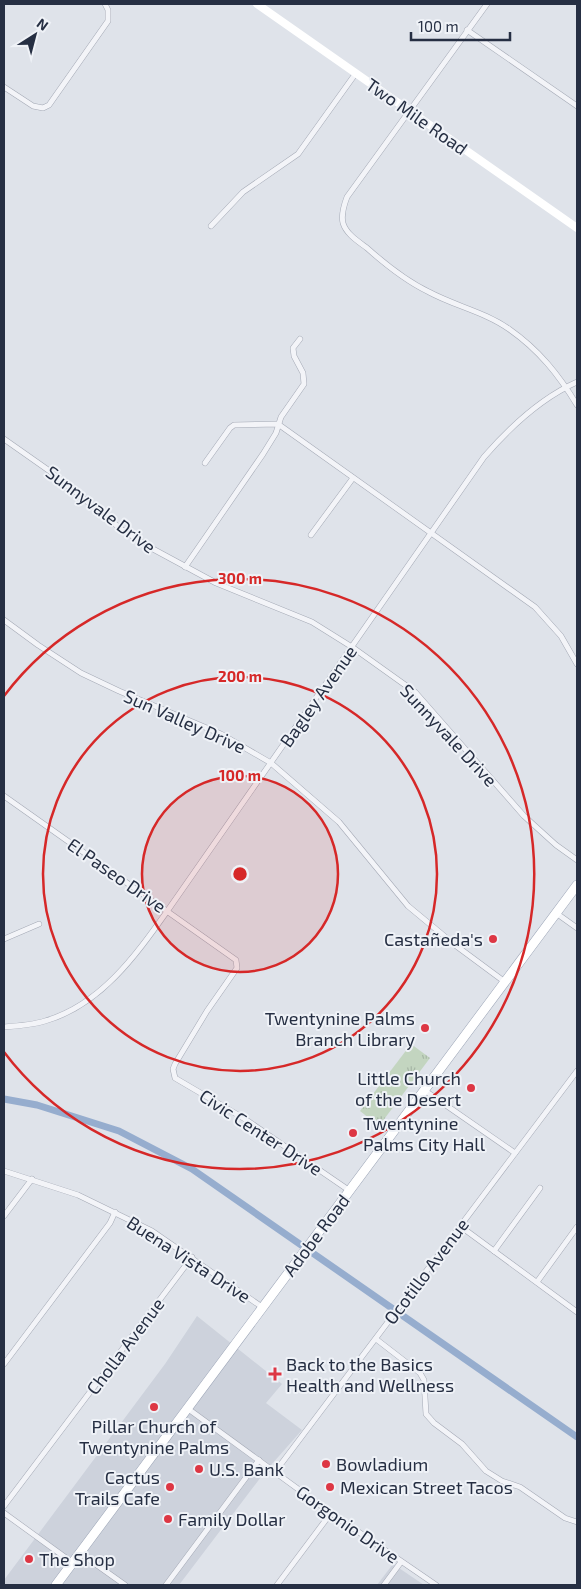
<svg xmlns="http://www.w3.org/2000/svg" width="581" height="1589" font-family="'Exo 2',sans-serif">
	<defs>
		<pattern id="park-tufts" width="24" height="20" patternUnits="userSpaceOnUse" patternTransform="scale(1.25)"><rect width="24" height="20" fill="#c3d5c0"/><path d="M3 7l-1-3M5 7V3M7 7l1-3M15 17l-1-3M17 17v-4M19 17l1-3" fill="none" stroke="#a7b7a6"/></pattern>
	</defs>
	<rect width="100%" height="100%" fill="#dfe3ea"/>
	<g fill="#cdd2dc">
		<polygon points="197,1316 282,1384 266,1403 302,1430 264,1473 179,1585 4,1585 4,1580 165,1364"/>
		<polygon points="393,1564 424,1585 377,1585"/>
	</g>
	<polygon fill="url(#park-tufts)" points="411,1044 430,1058 379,1126 360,1111"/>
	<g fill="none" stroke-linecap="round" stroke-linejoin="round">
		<polyline stroke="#96adce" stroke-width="7" points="4,1099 37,1105 119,1131 192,1169 577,1437"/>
		<defs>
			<g id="street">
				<path d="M487,4L347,197C344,205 341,215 343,223C346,234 359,242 367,248C386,265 406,281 429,292C455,306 485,312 509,329C539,350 559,375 577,405"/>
				<polyline points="467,30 577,106"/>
				<polyline points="4,87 33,106 43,108 49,105 108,21 108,10 105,4"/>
				<polyline points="211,226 243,192 298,154 356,73"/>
				<polyline points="4,439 51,472 121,529 153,549 216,583 312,622 352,647 415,692 524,816 556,845 577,860"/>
				<polyline points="205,463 230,428 234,425 278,424 535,607 561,636 577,664"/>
				<polyline points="311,535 353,478"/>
				<polyline points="185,567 263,454 276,433 281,417 304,384 303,373 294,356 293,348 300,339"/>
				<polyline points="4,620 38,645 81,673 119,691 221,734 271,763 339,822 408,906 455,945 505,982"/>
				<polyline points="4,796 236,960 237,968 207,1011 175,1064 173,1069 175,1078 245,1119 350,1191"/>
				<polyline points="556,913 577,928"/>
				<polyline points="4,939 39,924"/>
				<path d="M4,1027C18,1026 32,1025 45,1021C101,1005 136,955 168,910L484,457C510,427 541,398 577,382"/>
				<polyline points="424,1090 515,1153"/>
				<polyline points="4,1171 78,1195 152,1231 262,1307"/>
				<polyline points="4,1216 32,1179"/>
				<polyline points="460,1226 577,1312"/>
				<polyline points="494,1251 540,1188"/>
				<polyline points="537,1282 577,1227"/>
				<polyline points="376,1339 420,1373 424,1380 426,1414 434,1423 462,1444 486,1471 502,1481 520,1487 565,1518 577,1522"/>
				<polyline points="4,1364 110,1223 115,1212"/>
				<polyline points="187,1408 331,1513 436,1585"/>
				<polyline points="275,1472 577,1071"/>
				<polyline points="4,1506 192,1257"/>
				<polyline points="4,1513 73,1563"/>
				<polyline points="80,1553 125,1585"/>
				<polyline points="166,1585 259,1460"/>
				<polyline points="277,1585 331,1513"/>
				<polyline points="384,1585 401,1562"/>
			</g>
			<polyline id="primary" points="56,1585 577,885"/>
		</defs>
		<use href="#street" stroke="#a4a9b5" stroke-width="6"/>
		<use href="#primary" stroke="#9da6b7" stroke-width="10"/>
		<use href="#street" stroke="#f3f4f8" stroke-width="5"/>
		<polyline stroke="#fff" stroke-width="8" points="257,4 577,228"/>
		<use href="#primary" stroke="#fff" stroke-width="9"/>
	</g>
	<circle cx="240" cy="874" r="98" fill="#d62828" fill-opacity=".12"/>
	<g fill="none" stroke="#d62828" stroke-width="2.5">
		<circle cx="240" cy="874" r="98"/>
		<circle cx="240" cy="874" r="197"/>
		<path d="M4 696A295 295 0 1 1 4 1052"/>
	</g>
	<g fill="#dd3744" stroke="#eff2f7" stroke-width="2">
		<circle cx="493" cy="939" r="5"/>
		<circle cx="425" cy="1028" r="5"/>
		<circle cx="471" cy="1088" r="5"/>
		<circle cx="353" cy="1133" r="5"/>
		<path d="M272.5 1366.5h5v5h5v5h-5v5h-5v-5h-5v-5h5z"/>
		<circle cx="154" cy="1407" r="5"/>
		<circle cx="326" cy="1464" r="5"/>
		<circle cx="199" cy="1469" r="5"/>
		<circle cx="170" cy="1487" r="5"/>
		<circle cx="330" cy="1487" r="5"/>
		<circle cx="168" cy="1519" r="5"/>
		<circle cx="29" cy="1559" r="5"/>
	</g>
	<g text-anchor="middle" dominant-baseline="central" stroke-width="4" stroke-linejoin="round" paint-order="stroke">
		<g font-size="18" fill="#262f43" stroke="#eff2f7">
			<text transform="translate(417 116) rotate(35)">Two Mile Road</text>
			<text transform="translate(101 509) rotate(37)">Sunnyvale Drive</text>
			<text transform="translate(318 696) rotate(-55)">Bagley Avenue</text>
			<text transform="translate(185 721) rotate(24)">Sun Valley Drive</text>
			<text transform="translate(449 735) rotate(47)">Sunnyvale Drive</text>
			<text transform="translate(117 875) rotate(35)">El Paseo Drive</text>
			<text transform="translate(261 1132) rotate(33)">Civic Center Drive</text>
			<text transform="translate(316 1235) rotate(-53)">Adobe Road</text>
			<text transform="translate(189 1259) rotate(33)">Buena Vista Drive</text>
			<text transform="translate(426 1271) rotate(-53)">Ocotillo Avenue</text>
			<text transform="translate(125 1346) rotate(-53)">Cholla Avenue</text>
			<text transform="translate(348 1524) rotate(35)">Gorgonio Drive</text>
		</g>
		<g font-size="18" fill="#262f43" stroke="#eff2f7" text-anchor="start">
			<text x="483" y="939" text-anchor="end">Castañeda's</text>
			<text x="415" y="1018" text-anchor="end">Twentynine Palms<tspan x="415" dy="21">Branch Library</tspan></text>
			<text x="461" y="1078" text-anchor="end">Little Church<tspan x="461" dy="21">of the Desert</tspan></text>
			<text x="363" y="1123">Twentynine<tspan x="363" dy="21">Palms City Hall</tspan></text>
			<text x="286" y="1364">Back to the Basics<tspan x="286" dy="21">Health and Wellness</tspan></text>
			<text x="154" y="1426" text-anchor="middle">Pillar Church of<tspan x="154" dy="21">Twentynine Palms</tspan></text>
			<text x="336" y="1464">Bowladium</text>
			<text x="209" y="1469">U.S. Bank</text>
			<text x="160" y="1477" text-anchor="end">Cactus<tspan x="160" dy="21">Trails Cafe</tspan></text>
			<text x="340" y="1487">Mexican Street Tacos</text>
			<text x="178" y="1519">Family Dollar</text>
			<text x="39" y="1559">The Shop</text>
		</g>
	</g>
	<circle cx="240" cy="874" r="8" fill="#d62828" stroke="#eff2f7" stroke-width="2.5"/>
	<g font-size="15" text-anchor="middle" font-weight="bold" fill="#d62828" stroke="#eff2f7" stroke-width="4" stroke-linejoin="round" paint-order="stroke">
		<text x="240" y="584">300 m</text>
		<text x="240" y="682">200 m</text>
		<text x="240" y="781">100 m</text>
	</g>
	<rect width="581" height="1589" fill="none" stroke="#262f43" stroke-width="10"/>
	<g transform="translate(35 35) rotate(36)" stroke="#eff2f7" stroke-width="4" paint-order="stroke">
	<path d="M0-4L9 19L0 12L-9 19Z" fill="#262f43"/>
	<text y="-8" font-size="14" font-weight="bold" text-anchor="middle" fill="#262f43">N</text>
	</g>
	<path d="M411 32v8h99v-8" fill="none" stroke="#262f43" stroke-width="2.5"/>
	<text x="418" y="32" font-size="15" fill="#262f43" stroke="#eff2f7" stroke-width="4" paint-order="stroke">100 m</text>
</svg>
